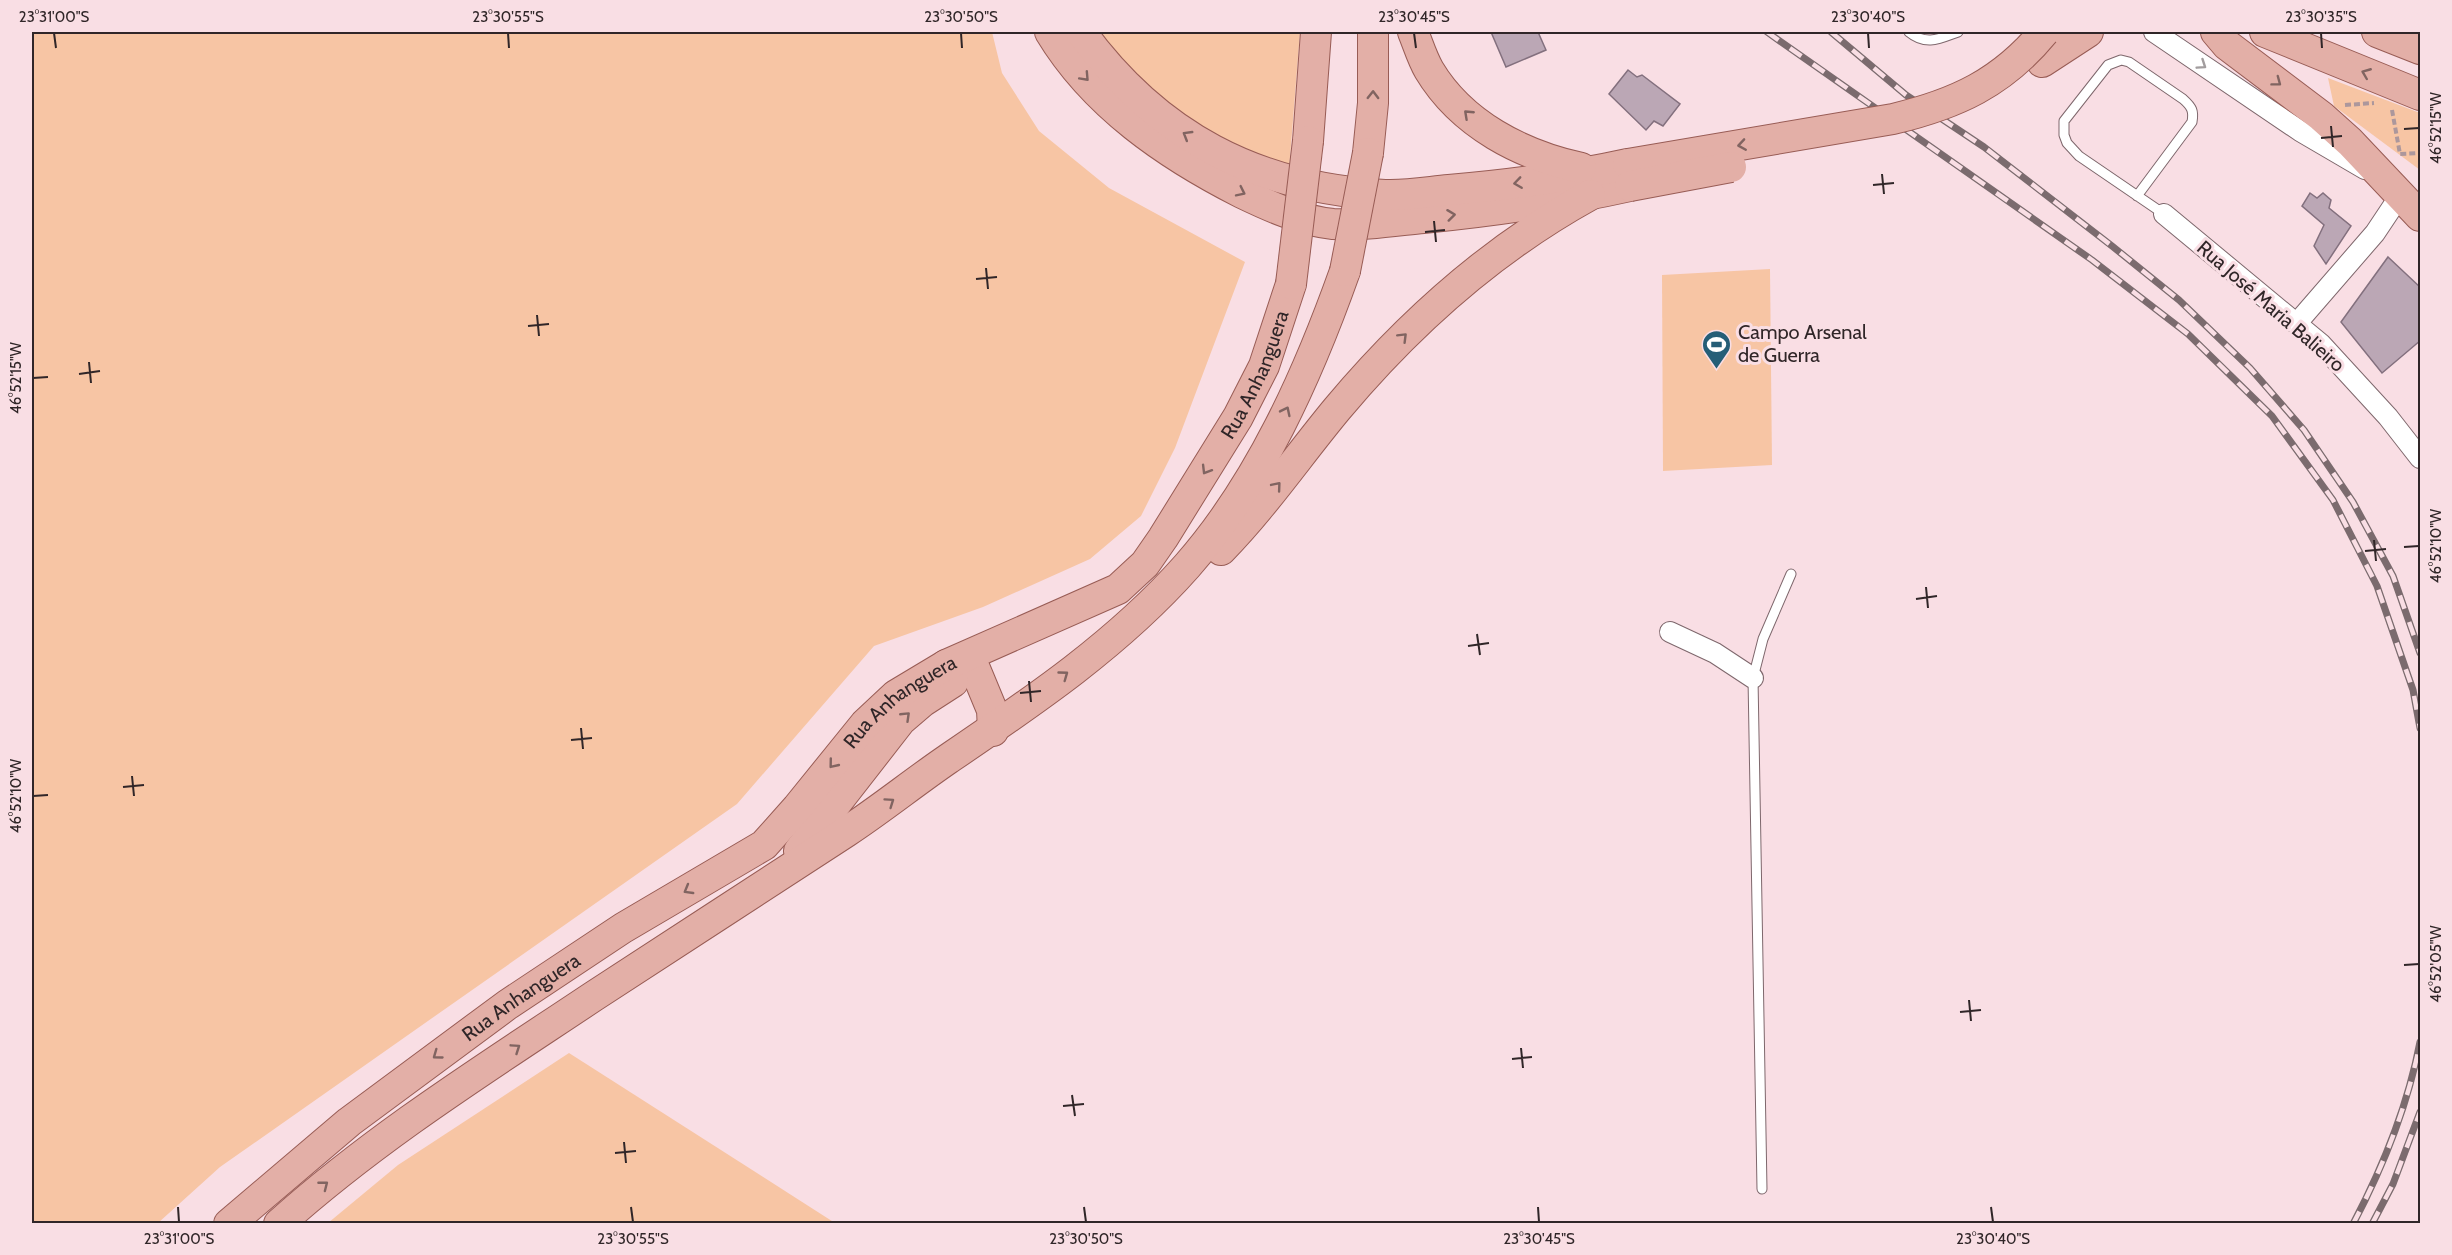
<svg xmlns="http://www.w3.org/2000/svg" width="2452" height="1255" font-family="Cabin,sans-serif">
	<rect width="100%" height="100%" fill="#f9dee4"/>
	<g fill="#f7c5a4">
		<polygon points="32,32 992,32 1002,73 1039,131 1109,188 1245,262 1175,448 1141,516 1090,559 983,607 874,646 737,804 220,1167 158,1223 32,1223"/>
		<polygon points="1091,32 1300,32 1289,170 1175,118"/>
		<polygon points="2328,78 2420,113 2420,170 2334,106"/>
		<polygon points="1770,269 1772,465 1663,471 1662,275"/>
		<polygon points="569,1053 835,1223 328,1223 398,1165"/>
	</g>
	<g fill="#bba7b5" stroke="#83707e" stroke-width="1.5">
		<polygon points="1491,32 1538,32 1546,50 1506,67"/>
		<polygon points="1628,70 1637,77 1642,75 1680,104 1663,126 1654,121 1646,130 1609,94"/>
		<polygon points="2310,193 2317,198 2323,193 2331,200 2329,208 2351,226 2326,264 2314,246 2324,225 2302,206"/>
		<polygon points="2388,257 2421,288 2421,340 2382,373 2341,322"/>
	</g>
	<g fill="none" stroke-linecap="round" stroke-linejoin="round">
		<defs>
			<g id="lane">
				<path d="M1909,32C1926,46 1939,39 1958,32"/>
				<path d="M2137,196L2192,122C2194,111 2192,107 2183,99L2129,62L2121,60L2108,65L2064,121V135L2067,143L2079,156L2164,214"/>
				<polyline points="1762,1189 1753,678 1763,639 1791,574"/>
			</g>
			<g id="street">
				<polyline points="2154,32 2300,131 2365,169"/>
				<polyline points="2164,214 2321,344 2388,417 2420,458"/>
				<polyline points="2297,323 2375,233 2401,194"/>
				<polyline points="1670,632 1715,653 1753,678"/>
			</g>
			<g id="primary">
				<path d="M1050,32C1094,105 1167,155 1242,193C1269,206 1302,221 1333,224C1362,226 1394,221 1423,218C1493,211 1563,201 1630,186"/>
				<path d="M1081,32C1157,136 1256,188 1385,195C1406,196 1428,192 1449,190C1509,185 1569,177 1628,164"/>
				<path d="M1413,32C1418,44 1422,58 1429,70C1462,125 1522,155 1581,168"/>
				<polyline points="2216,32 2227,45 2321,116 2350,142 2420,216"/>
				<polyline points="2265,32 2420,95"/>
				<polyline points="2377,32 2420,49"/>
				<polyline points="2042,62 2088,32"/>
				<polyline points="1308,141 1316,32"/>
				<polyline points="1368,153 1373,103 1373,32"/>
				<path d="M1221,550C1264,506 1298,456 1337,409C1409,323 1492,249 1590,195"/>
				<polyline points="946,665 975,669 992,710 993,731"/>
				<polyline points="799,851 901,720 922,702 953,682"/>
				<path id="s1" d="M229,1224L349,1122L507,1005L623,928L764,845L797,808L865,724L896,695L946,665L1118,589L1145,564L1163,538L1238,417L1264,366L1291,284"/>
				<path d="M279,1224C376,1137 486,1068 594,996C678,941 762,887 846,832C881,809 913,783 948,759C1032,702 1118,644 1187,566C1260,483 1308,375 1345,271"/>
			</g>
		</defs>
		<use href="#lane" stroke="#7e676c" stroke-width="11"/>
		<use href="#street" stroke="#7e676c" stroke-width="22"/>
		<use href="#primary" stroke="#985c55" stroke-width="32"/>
		<g stroke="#ac979c" stroke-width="4" stroke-dasharray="6 3" stroke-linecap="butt">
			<polyline points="2345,105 2374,103"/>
			<polyline points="2392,110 2400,154 2420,153"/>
		</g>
		<use href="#lane" stroke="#fff" stroke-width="9"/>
		<use href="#street" stroke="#fff" stroke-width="20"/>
		<use href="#primary" stroke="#e3afa7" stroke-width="30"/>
		<defs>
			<g id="rail">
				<polyline points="1767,32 2092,260 2188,334 2272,416 2333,500 2377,586 2413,690 2420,728"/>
				<polyline points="1831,32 1906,95 1984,147 2112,246 2179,300 2250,368 2304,430 2353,502 2393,576 2420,653"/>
				<path d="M2353,1224C2383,1167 2408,1105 2420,1042"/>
				<polyline points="2372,1224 2393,1184 2420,1112"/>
			</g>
		</defs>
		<use href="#rail" stroke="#7b6b6e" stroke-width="7"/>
		<use href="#rail" stroke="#f9dee4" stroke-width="4.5" stroke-dasharray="14" stroke-linecap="butt"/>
		<defs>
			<g id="primary-bridge">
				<path d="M1628,164L1893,119C1956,104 2002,83 2044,32"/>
				<polyline points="1630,186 1731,167"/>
				<polyline points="1345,271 1368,153"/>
				<polyline points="1291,284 1308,141"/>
			</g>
		</defs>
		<use href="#primary-bridge" stroke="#985c55" stroke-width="32" stroke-linecap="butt"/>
		<use href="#primary-bridge" stroke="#e3afa7" stroke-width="30"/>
	</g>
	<defs><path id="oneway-chevron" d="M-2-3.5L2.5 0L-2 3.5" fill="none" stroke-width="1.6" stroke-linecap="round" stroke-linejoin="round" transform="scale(1.5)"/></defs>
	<use stroke="#a29d9e" href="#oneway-chevron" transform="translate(2202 65) rotate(34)"/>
	<g stroke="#816461">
		<use href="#oneway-chevron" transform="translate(2366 73) rotate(-158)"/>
		<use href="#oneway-chevron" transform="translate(1085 77) rotate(47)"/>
		<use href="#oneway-chevron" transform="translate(2277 82) rotate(37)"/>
		<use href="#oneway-chevron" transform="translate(1373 95) rotate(-89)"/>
		<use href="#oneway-chevron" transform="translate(1468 114) rotate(-137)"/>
		<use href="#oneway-chevron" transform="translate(1187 135) rotate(-149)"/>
		<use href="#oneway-chevron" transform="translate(1742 145) rotate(171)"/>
		<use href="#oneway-chevron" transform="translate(1518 183) rotate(172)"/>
		<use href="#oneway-chevron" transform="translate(1241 192) rotate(26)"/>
		<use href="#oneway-chevron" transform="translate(1451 215) rotate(-7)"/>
		<use href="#oneway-chevron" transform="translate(1403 337) rotate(-45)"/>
		<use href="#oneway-chevron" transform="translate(1286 411) rotate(-64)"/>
		<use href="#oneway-chevron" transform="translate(1206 470) rotate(121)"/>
		<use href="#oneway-chevron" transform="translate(1277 486) rotate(-50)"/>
		<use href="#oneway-chevron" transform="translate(1064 675) rotate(-36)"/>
		<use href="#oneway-chevron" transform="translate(906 716) rotate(-44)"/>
		<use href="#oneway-chevron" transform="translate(833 764) rotate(129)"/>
		<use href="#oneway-chevron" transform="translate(890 802) rotate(-35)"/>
		<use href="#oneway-chevron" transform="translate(688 890) rotate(150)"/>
		<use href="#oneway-chevron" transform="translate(516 1048) rotate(-34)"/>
		<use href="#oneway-chevron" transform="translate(437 1055) rotate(144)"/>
		<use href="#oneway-chevron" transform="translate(324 1185) rotate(-38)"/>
	</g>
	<path fill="none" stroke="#302628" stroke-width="2" d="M54,33L56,48M508,33L509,48M961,33L962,48M1414,33L1416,48M1868,33L1869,48M2321,33L2322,48M2331,126L2333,147M2404,129L2419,128M2321,138L2342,136M1882,174L1884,194M1873,185L1894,183M1434,221L1436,242M1425,232L1445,230M986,268L988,289M976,279L997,277M537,315L539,336M528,326L549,324M89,362L91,383M79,374L100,371M33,378L48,377M2374,540L2376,561M2404,547L2419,546M2365,551L2386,549M1926,587L1928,608M1916,599L1937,596M1477,634L1480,655M1468,646L1489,643M1029,681L1031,702M1020,693L1041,691M581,728L583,749M571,740L592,738M132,776L134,796M123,787L144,785M33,796L48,795M2404,965L2419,964M1969,1000L1971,1021M1960,1012L1981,1010M1521,1048L1523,1068M1512,1059L1532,1057M1072,1095L1075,1116M1063,1106L1084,1104M624,1142L626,1163M615,1153L636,1151M178,1207L179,1222M631,1207L633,1222M1084,1207L1086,1222M1538,1207L1539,1222M1991,1207L1993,1222"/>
	<defs>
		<symbol id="stadium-pin" viewBox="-11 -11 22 30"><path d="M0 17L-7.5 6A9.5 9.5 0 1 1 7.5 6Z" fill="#255e77" stroke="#f9dee4"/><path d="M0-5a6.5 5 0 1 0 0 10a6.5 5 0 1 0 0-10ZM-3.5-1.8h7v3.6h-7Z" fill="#fff"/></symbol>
	</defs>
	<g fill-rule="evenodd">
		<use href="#stadium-pin" x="1700" y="328" width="33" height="45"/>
	</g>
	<g text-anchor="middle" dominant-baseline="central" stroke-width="6" stroke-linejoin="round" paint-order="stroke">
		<g font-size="20" fill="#302628" stroke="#f9dee4">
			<text transform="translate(2271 306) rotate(41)">Rua José Maria Balieiro</text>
			<text stroke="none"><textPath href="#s1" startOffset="1360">Rua Anhanguera</textPath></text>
			<text stroke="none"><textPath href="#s1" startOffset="856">Rua Anhanguera</textPath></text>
			<text stroke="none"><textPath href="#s1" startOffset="370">Rua Anhanguera</textPath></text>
		</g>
		<g font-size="20" fill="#302628" stroke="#f9dee4" text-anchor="start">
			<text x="1738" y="332">Campo Arsenal<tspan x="1738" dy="23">de Guerra</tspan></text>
		</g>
	</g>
	<rect width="2452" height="1255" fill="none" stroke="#f9dee4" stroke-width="66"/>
	<rect x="33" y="33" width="2386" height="1189" fill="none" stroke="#302628" stroke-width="2"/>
	<g font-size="15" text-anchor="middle" fill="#302628">
		<text x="54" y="22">23°31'00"S</text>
		<text x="508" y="22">23°30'55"S</text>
		<text x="961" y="22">23°30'50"S</text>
		<text x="1414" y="22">23°30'45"S</text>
		<text x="1868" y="22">23°30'40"S</text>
		<text x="2321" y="22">23°30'35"S</text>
		<text transform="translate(2436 128) rotate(-90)" y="5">46°52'15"W</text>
		<text transform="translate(16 378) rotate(-90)" y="5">46°52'15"W</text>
		<text transform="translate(2436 546) rotate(-90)" y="5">46°52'10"W</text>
		<text transform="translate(16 796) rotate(-90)" y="5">46°52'10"W</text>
		<text transform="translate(2436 964) rotate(-90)" y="5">46°52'05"W</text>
		<text x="179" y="1244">23°31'00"S</text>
		<text x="633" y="1244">23°30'55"S</text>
		<text x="1086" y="1244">23°30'50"S</text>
		<text x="1539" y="1244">23°30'45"S</text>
		<text x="1993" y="1244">23°30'40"S</text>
	</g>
</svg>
